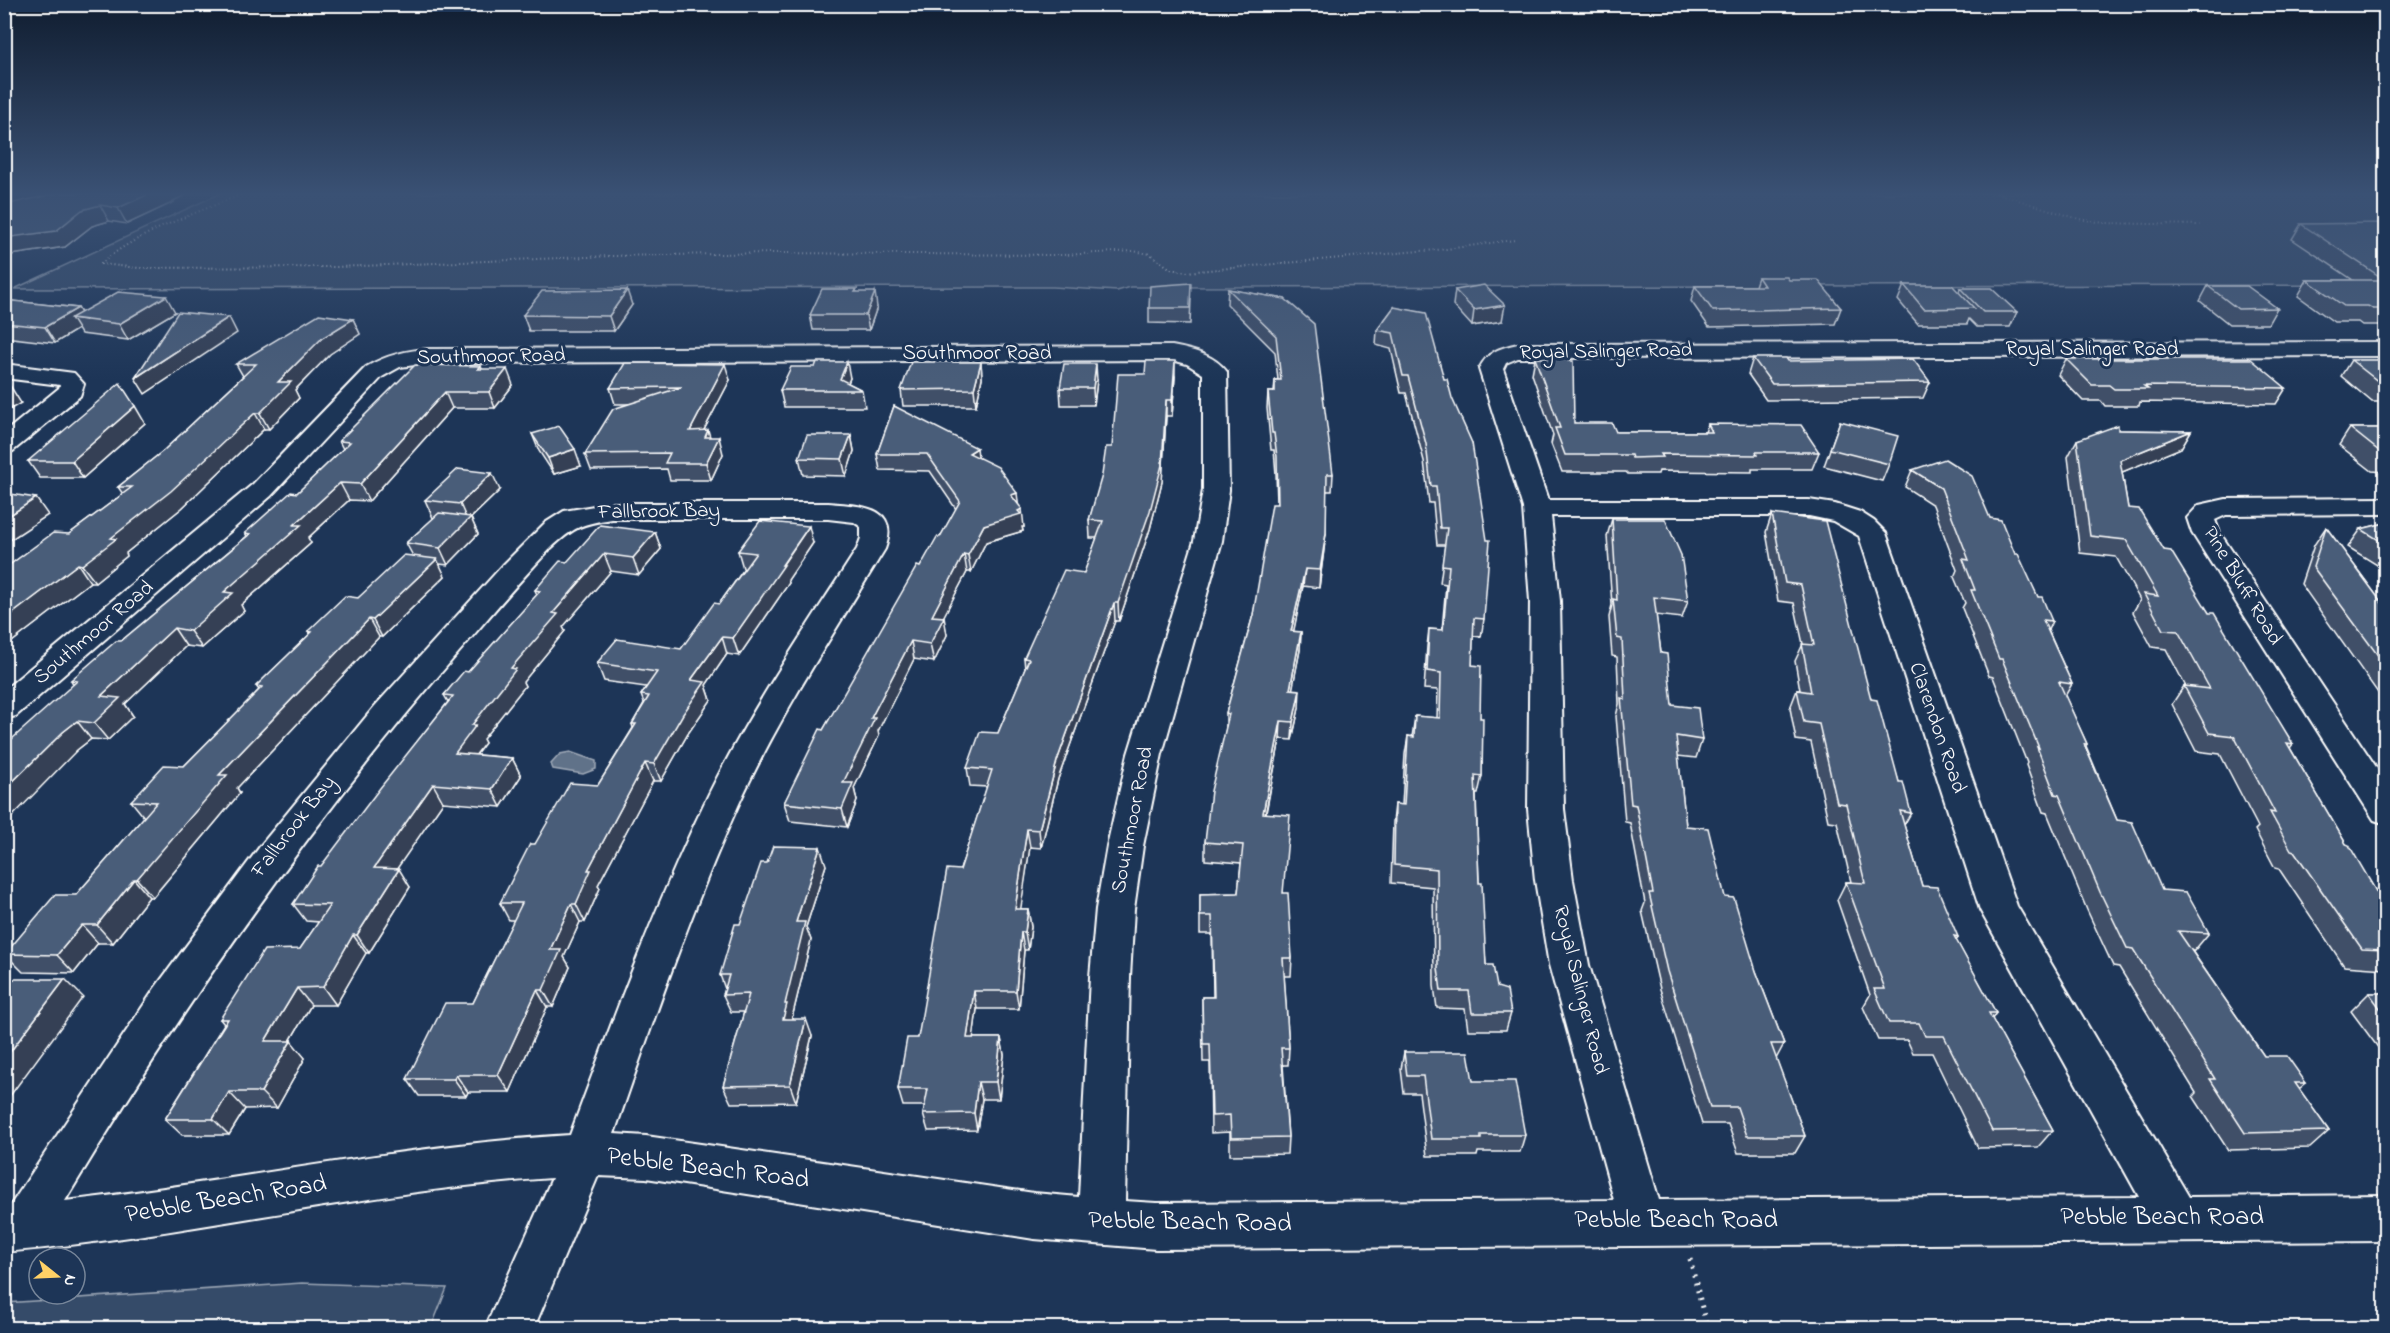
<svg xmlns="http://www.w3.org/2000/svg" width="2390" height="1333" font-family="'Indie Flower',sans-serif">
	<rect width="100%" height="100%" fill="#1d3557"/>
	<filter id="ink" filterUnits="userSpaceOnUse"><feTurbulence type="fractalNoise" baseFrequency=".0167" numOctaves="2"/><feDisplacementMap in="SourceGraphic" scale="12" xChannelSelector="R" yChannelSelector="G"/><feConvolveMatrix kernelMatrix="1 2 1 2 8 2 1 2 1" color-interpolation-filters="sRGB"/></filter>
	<g filter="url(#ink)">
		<g fill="#364b69" stroke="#9aa5b4" stroke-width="1.5">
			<polygon points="221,193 2386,193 2385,285 1131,287 1117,291 1053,287 14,289"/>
			<polygon points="302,1283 447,1288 431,1328 5,1328 5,1303"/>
		</g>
		<polygon fill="#617289" stroke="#a0aab8" stroke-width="1.5" points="570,752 596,761 596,769 583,774 553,769 551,764 560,754"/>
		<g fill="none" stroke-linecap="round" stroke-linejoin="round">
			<defs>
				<g id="minor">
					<path d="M2386,342V356L1518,358L1506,363L1503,369L1548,500H1809L1835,504L1860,512L1874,521L1886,533L2017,906L2189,1197L2386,1195V1241L1156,1249L1034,1239L646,1178L598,1176L534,1328H485L552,1178C368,1190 188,1236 4,1252V1206H10L155,988L261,845L375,706L503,565L545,523L564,511L612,503H828C859,506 901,505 885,549C834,633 779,716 738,806C690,913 652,1024 614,1134L646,1136L1034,1193L1079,1197L1090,977L1096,909L1107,846L1128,754L1194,541L1203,490V374L1187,364L1172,360L430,363L400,367L382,377L271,496L16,716L4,719V690L253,484L366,367C387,355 406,350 430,349L1172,346C1192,350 1214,354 1227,372L1229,490L1222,541L1162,754L1143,846L1134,909L1130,977L1125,1201L1156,1203L1614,1200L1549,965L1535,880L1528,809L1530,601L1523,508L1479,369C1488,351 1500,348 1518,344ZM1551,516H1809L1833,521L1859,536L1980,910L2139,1197L1659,1200L1589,965L1573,880L1564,809L1560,601ZM612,519H828L854,522L861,527V538L857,549C803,633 746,716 703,806C652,913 611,1024 570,1135C400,1145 233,1182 65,1201C180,1010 306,829 452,660C484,623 516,584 551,548C574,527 581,524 612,519Z"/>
					<polygon points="4,364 74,373 84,384 80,396 13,451 4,454 4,433 59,388 60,385 4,378"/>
					<polygon points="2386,498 2386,514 2226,515 2215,520 2220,533 2386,782 2386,824 2374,820 2192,533 2187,518 2199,505 2226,499"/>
				</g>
			</defs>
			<use href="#minor" stroke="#fff" stroke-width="4"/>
			<g stroke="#fff" stroke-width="2" stroke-dasharray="1 3" stroke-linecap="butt">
				<path d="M244,193C205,210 130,235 101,264L139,268L336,267L612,256L772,253L1062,255L1133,251L1150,254L1171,269L1186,272L1419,251C1452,250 1483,243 1516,240"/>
				<polyline points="1996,193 2079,219 2104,223 2200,225"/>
			</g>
			<polyline stroke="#fff" stroke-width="5" stroke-dasharray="2 6" stroke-linecap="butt" points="1690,1259 1707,1328"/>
			<use href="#minor" fill="#1d3557" fill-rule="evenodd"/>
		</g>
		<g fill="#405068" stroke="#fff" stroke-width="1.5">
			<polygon points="4,193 189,193 173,201 174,202 127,224 109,221 92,226 65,247 4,256"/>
			<polygon points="2301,224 2385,225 2385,325 2362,325 2358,322 2334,322 2298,296 2307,280 2353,280 2292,239"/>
			<polygon points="1758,277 1789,280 1841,308 1835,324 1709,327 1691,301 1695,286 1755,286"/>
			<polygon points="1904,285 1959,292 1960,288 2017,312 2010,327 1977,327 1969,319 1967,324 1918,324 1898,300"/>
			<polygon points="2208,286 2277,308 2268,324 2229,324 2200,301"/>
			<polygon points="1228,289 1285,299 1333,474 1332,491 1326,491 1326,533 1319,588 1303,586 1293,632 1301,632 1300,650 1292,689 1299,708 1292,740 1280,739 1266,813 1283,893 1292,958 1291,976 1284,976 1289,1048 1288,1065 1283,1065 1288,1137 1287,1154 1230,1155 1230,1132 1211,1133 1210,1062 1203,1062 1202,997 1213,997 1212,934 1200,934 1200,894 1238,893 1241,863 1205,860 1205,842 1226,728 1226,713 1253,615 1277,504 1276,474 1274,450 1271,450 1267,408 1268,392 1274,392 1275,380 1278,380 1275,352 1227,304"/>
			<polygon points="1455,290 1502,321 1472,326 1453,305"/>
			<polygon points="857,292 877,307 869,330 813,330 810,315"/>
			<polygon points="1191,299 1190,324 1149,323 1149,308"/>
			<polygon points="4,300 78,308 81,313 175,312 128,340 81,334 78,329 55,343 4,337"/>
			<polygon points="632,305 614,331 529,331 523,315"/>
			<polygon points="1394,307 1484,619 1481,637 1473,636 1472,665 1480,718 1482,776 1478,794 1476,794 1479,883 1486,965 1511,1013 1506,1030 1468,1030 1465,1009 1437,1008 1434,986 1433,887 1391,883 1393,822 1395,804 1402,805 1405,754 1408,736 1412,737 1415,716 1437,718 1438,690 1424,689 1427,646 1429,629 1442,630 1446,584 1440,583 1445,545 1437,545 1433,503 1429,503 1424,461 1406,393 1401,393 1391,349 1376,345 1377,330"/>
			<polygon points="353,319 360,334 330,354 295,390 299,398 269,429 264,429 182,508 126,553 127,556 95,582 90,582 4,648 69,534 123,494 118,487 163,451 243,376 236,364"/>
			<polygon points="1535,358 1574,423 1616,432 1705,432 1708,424 1819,452 1812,469 1752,469 1752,472 1659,471 1658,474 1628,474 1626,472 1562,472 1551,444 1553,435 1532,374"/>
			<polygon points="1753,358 1930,382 1923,398 1766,400 1748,374"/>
			<polygon points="2066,359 2286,388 2276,404 2140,402 2139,406 2105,406 2101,401 2083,401 2058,375"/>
			<polygon points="2351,360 2385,360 2385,402 2372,402 2341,376"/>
			<polygon points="981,362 982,378 976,406 903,406 901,390"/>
			<polygon points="481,366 482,369 513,385 495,408 452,408 369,501 349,500 308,538 311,543 241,605 244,611 202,648 186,646 125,704 133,716 108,740 91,739 77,750 73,684 71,680 121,641 247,536 245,533 297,493 343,449 339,441"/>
			<polygon points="815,367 850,378 848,383 862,390 865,407 784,407 780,390"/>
			<polygon points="1175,377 1172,416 1166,416 1162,482 1150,529 1119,621 1115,621 1058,779 1041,848 1030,847 1020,909 1028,909 1031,927 1028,950 1024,950 1019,1009 977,1009 973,1038 1001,1038 1004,1055 999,1099 982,1099 977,1130 928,1131 923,1114 925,1106 903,1106 898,1089 918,1038 960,870 987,787 970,786 967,768 998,733 1025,669 1024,658 1084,573 1097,538 1090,538 1089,520 1112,447"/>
			<polygon points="730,380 704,430 723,454 711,480 670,480 667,469 591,470 585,454 629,404 615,404 610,388"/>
			<polygon points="1097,380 1094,405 1061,405 1060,388"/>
			<polygon points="894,406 978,457 1018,504 1024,527 1022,527 1023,531 986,542 971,572 967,572 943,617 947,635 934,662 914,659 878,731 879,736 854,788 857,801 847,827 790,821 784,803 823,730 920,567 940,537 956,509 930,471 880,470 877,454"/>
			<polygon points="1840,421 1889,464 1882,481 1824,466"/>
			<polygon points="145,423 83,478 40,478 28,461"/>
			<polygon points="2350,428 2385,428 2385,472 2372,471 2339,445"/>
			<polygon points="2118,430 2191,431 2181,448 2122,472 2128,508 2164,550 2209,613 2293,744 2290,748 2346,844 2377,893 2385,904 2385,969 2344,966 2279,869 2275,868 2255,830 2258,827 2220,754 2196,751 2172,704 2184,686 2186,687 2166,649 2152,647 2133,612 2140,600 2116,557 2080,553 2068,457 2077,440"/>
			<polygon points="532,434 581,466 554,474 539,451"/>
			<polygon points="851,435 854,451 846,476 803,475 799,458"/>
			<polygon points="1912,470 1990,518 2015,554 2038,597 2052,621 2048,630 2072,684 2065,696 2087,744 2086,746 2117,820 2162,890 2209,933 2194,951 2192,951 2264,1056 2306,1083 2299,1089 2329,1131 2310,1148 2228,1150 2193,1096 2196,1093 2119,967 2113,966 2087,910 2047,813 2043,812 2026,765 2027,763 1993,677 1989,676 1962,608 1965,603 1954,577 1957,570 1933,505 1905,487"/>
			<polygon points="500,490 471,518 478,534 448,565 439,564 445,576 382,637 379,637 237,788 240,793 153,897 149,897 113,943 98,943 74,973 23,972 5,954 76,895 144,817 131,801 184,766 259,690 256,686 310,634 308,631 358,598 413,556 406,543 434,518 433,518 425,500"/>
			<polygon points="1772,514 1871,699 1899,782 1911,813 1904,825 1922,886 1958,937 1956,940 1996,1013 1992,1019 2053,1130 2038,1147 1978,1148 1932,1053 1913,1053 1907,1040 1878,1040 1863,1007 1870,995 1837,900 1846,882 1851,882 1837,822 1828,821 1811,742 1796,740 1790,708 1797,690 1800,690 1795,661 1803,644 1794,603 1778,601 1766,532"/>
			<polygon points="1612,519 1688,601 1682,618 1656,615 1661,653 1672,705 1702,740 1696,758 1678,756 1686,826 1725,897 1756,971 1784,1044 1776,1059 1805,1136 1795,1153 1738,1153 1728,1124 1702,1124 1660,989 1642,911 1645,903 1630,823 1625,822 1616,716 1619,704 1617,657 1612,656 1609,617 1612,605 1607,536"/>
			<polygon points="2385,523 2385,570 2348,547 2361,529"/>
			<polygon points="2326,527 2385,607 2385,703 2301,584 2314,545"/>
			<polygon points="655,532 661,549 639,575 611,571 563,627 565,631 523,682 525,686 483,739 485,743 476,755 512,758 521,776 501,807 443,802 396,869 410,887 369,953 366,953 336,1005 311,1005 290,1041 305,1058 277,1108 245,1109 229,1135 182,1135 165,1119 224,1024 220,1019 300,949 319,922 306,921 293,904 448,702 444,695 468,672 537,595 535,590 567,562"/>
			<polygon points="813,543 788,580 789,583 739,656 727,654 706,685 711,700 689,732 661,781 653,781 598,885 600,888 585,922 580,922 564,957 570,967 553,1007 547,1007 510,1092 468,1092 466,1096 419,1096 407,1079 473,1003 514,920 509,920 500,903 535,844 598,785 633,728 632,724 644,703 641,695 646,687 604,681 597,663 681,649 719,604 744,569 743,568 738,551"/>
			<polygon points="826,865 806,927 811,940 792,1018 812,1036 796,1102 731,1103 723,1086 744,1012 731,1012 723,995 725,989 720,975"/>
			<polygon points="2369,993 2385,993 2385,1057 2351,1011"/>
			<polygon points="1404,1052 1473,1081 1525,1135 1520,1152 1478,1152 1477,1156 1427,1156 1419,1093 1404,1093 1401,1069"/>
		</g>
		<g fill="#344155" stroke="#fff" stroke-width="1.5">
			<polygon points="4,193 60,193 4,208"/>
			<polygon points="151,193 189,193 173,201 174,202 127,224 118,208"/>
			<polygon points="100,205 109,221 92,226 65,247 4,256 4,238 82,210"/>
			<polygon points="627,290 632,305 614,331 609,316"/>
			<polygon points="875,292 877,307 869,330 866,315"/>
			<polygon points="166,296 175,312 128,340 119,324"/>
			<polygon points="1505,305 1502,321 1472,326 1474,310"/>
			<polygon points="78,308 85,320 71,318 78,329 55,343 45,327"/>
			<polygon points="229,317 237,333 145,394 135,378"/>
			<polygon points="353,319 360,334 330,354 295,390 299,398 269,429 260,413 278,382 322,338"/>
			<polygon points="1175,361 1175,377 1172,416 1172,400"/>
			<polygon points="847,362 850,378 845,390 840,379"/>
			<polygon points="981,362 982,378 976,406 974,389"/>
			<polygon points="725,364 730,380 695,447 690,431"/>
			<polygon points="1096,364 1097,380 1094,405 1093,388"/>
			<polygon points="507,369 513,385 495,408 489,392"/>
			<polygon points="4,376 21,403 4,413"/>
			<polygon points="445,392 452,408 369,501 360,484"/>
			<polygon points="1166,400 1166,416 1162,482 1150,529 1119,621 1118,603"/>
			<polygon points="135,406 145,423 83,478 72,461"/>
			<polygon points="255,413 264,429 182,508 126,553 127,556 95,582 82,565 111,538"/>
			<polygon points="708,430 713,447 705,437"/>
			<polygon points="2191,431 2181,448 2110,477 2120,460"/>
			<polygon points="851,435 854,451 846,476 842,459"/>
			<polygon points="719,437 723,454 711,480 706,463"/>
			<polygon points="977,448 979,465 969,453"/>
			<polygon points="575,449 581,466 554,474 548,458"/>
			<polygon points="492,473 500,490 471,518 478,534 448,565 440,548 467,520 460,504"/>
			<polygon points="340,483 349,500 308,538 311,543 241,605 244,611 202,648 190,631 224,592 294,525"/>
			<polygon points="1017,493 1019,510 1011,495"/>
			<polygon points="36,498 48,515 4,544 4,519"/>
			<polygon points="1022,509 1024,527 1022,527 1023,531 986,542 971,572 968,555 984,525"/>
			<polygon points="809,526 813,543 788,580 789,583 739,656 733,638"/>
			<polygon points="655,532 661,549 639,575 633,558"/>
			<polygon points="1326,533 1324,550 1319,588 1320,570"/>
			<polygon points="604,554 611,571 563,627 565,631 523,682 525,686 483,739 485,743 464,770 455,753 472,725 511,668 553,613"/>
			<polygon points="964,554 967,572 935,633 932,616"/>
			<polygon points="437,559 445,576 382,637 373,620"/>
			<polygon points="78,564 90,582 4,648 4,620"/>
			<polygon points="1305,569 1303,586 1290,649 1291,631"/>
			<polygon points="1114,603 1115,621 1058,779 1041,848 1039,830 1057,761"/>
			<polygon points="944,617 947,635 934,662 930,644"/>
			<polygon points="369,619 379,637 237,788 240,793 153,897 137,879 219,775"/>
			<polygon points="174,628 186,646 125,704 133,716 108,740 94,723 101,696"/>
			<polygon points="1301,632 1300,650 1289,707 1290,689"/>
			<polygon points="722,637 727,654 706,685 711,700 689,732 661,781 654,764 691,680"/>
			<polygon points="911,641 914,659 878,731 879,736 854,788 857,801 847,827 842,809 843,783 871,718"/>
			<polygon points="1300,690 1299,708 1292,740 1293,722"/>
			<polygon points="77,721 91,739 77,750 4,825 4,790 63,732"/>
			<polygon points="1281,721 1280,739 1262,831 1263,813"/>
			<polygon points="512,758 521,776 501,807 492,789"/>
			<polygon points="645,763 653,781 598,885 600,888 585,922 576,904 588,870"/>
			<polygon points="433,784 443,802 385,886 374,868"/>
			<polygon points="1027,829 1030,847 1018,927 1015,909"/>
			<polygon points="820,847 826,865 806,927 811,940 792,1018 793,1021 783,1019 796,922"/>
			<polygon points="399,869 410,887 369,953 357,935"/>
			<polygon points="134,879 149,897 113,943 97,925"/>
			<polygon points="571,904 580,922 564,957 570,967 553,1007 543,990 550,950"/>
			<polygon points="1028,909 1031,927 1028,950 1025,932"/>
			<polygon points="82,925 98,943 74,973 57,955"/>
			<polygon points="1021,932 1024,950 1019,1009 1016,991"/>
			<polygon points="353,935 366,953 336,1005 323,987"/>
			<polygon points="65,979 83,997 4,1104 4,1060"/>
			<polygon points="297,988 311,1005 280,1058 265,1041"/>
			<polygon points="537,990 547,1007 510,1092 498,1075"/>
			<polygon points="974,991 977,1009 971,1055 967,1038"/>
			<polygon points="806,1019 812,1036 796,1102 790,1085"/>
			<polygon points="1001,1038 1004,1055 999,1099 996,1082"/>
			<polygon points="291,1041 305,1058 277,1108 261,1092"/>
			<polygon points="456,1075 468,1092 466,1096 454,1079"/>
			<polygon points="978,1082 982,1099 977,1130 974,1113"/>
			<polygon points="229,1092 245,1109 229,1135 213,1119"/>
		</g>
		<g fill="#4a5d79" stroke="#fff" stroke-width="1.5">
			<polygon points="58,193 151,193 118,208 100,205 82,210 56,231 4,238 4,205"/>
			<polygon points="2382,223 2385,225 2385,309 2373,309 2368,306 2344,306 2307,280 2385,280 2301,224"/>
			<polygon points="1758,277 1787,277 1789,280 1818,280 1841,308 1713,311 1695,286 1764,286"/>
			<polygon points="1191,283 1190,308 1149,308 1150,286"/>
			<polygon points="1484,285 1505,305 1474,310 1455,290"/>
			<polygon points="1904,285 1952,285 1974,308 1924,309"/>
			<polygon points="2208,286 2247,286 2277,308 2238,309"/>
			<polygon points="1960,288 1991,288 2017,312 1983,312"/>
			<polygon points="822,289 857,289 855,292 875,292 866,315 810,315"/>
			<polygon points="1228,289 1285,299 1314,324 1333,474 1327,474 1326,533 1320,570 1305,569 1291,631 1301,632 1290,689 1300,690 1293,722 1281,721 1263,813 1290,815 1283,893 1288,893 1292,958 1283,958 1289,1048 1281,1048 1288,1137 1231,1138 1230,1115 1212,1116 1210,1044 1203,1044 1202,997 1214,997 1212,916 1200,916 1200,894 1238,893 1243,845 1205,842 1211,791 1229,714 1226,713 1253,615 1272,504 1278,504 1277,457 1274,433 1272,433 1268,392 1275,392 1275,380 1281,380 1276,336"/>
			<polygon points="627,290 609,316 523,315 542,291"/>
			<polygon points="118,292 166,296 119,324 71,318"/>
			<polygon points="4,300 78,308 45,327 4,323"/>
			<polygon points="1394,307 1426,313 1444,379 1447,379 1452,398 1472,443 1487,540 1490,540 1484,619 1474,618 1472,665 1481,666 1480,718 1483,718 1482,776 1475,775 1479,883 1482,883 1486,965 1493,965 1497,987 1507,990 1511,1013 1472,1013 1469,991 1441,991 1438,968 1437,869 1394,865 1395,804 1404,805 1408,736 1414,737 1415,716 1440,718 1441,673 1427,671 1429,629 1443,630 1449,566 1442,565 1447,528 1440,528 1436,486 1431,486 1426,444 1408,376 1403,376 1393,333 1377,330"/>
			<polygon points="178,312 229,317 135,378"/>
			<polygon points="319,314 353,319 322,338 278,382 291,382 260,413 255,413 171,491 111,538 116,539 82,565 78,564 4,620 4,569 53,533 69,534 132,487 118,487 163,451 256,364 236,364"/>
			<polygon points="1535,358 1566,358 1568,361 1573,361 1574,423 1612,423 1616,432 1712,432 1708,424 1801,425 1819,452 1756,452 1757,455 1661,454 1663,457 1632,458 1631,455 1565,455 1555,428 1560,428"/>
			<polygon points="1753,358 1786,358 1788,361 1913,359 1930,382 1772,384"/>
			<polygon points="2066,359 2251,359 2286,388 2144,386 2148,389 2114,389 2109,385 2092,385"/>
			<polygon points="2351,360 2385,360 2385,386 2384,386"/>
			<polygon points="1146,361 1175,361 1172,400 1166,400 1162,465 1150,511 1118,603 1114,603 1057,761 1039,830 1027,829 1015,909 1028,909 1025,932 1021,932 1016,991 974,991 967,1038 1001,1038 996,1082 978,1082 974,1113 923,1114 928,1089 898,1089 907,1038 918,1038 947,869 960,870 992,770 967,768 980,732 998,733 1029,659 1024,658 1064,570 1084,573 1103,521 1089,520 1102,475 1106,447 1112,447 1118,374 1145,374"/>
			<polygon points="817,362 847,362 840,379 862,390 780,390 791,367 815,367"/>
			<polygon points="911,362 981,362 974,389 901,390"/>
			<polygon points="625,363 725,364 690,431 708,430 705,437 719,437 706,463 665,463 670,453 585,454 613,409 682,387 610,388"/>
			<polygon points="1064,364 1096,364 1093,388 1060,388"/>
			<polygon points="415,365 481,366 478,369 507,369 489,392 445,392 360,484 340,483 294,525 301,525 224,592 233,593 190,631 174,628 101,696 120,698 94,723 77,721 63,732 4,790 4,746 77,681 71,680 116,641 121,641 250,534 245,533 291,492 297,493 350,442 339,441"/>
			<polygon points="4,377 10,387 4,390"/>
			<polygon points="120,383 135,406 72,461 28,461"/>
			<polygon points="894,406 977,448 969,453 998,467 1017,493 1011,495 1022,509 1018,511 1021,514 984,525 968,555 964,554 932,616 944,617 930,644 911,641 871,718 875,718 843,783 853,783 842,809 784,803 820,729 823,730 917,566 920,567 937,537 940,537 960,501 927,454 877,454"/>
			<polygon points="1840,421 1898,436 1889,464 1830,449"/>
			<polygon points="2118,425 2118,430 2191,431 2120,460 2128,508 2139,509 2164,550 2171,551 2209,613 2214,613 2293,744 2287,743 2346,844 2349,845 2377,893 2385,904 2385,950 2362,949 2294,851 2291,850 2270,812 2275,813 2234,736 2209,733 2184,686 2210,689 2178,631 2163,630 2144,594 2158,596 2126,540 2090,536 2077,440"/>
			<polygon points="559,426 575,449 548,458 532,434"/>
			<polygon points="2350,428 2385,428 2385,455 2384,455"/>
			<polygon points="807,435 851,435 842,459 799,458"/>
			<polygon points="1945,459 1972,476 1990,518 2001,520 2015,554 2018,554 2038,597 2042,597 2052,621 2043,620 2072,684 2059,682 2087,744 2084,744 2117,820 2132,822 2162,890 2186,892 2209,933 2178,931 2264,1056 2287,1056 2306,1083 2295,1083 2329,1131 2245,1133 2210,1079 2215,1079 2133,949 2127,948 2100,892 2059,795 2055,794 2037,747 2039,748 2002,659 1999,659 1971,590 1975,590 1963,559 1969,560 1941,488 1912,470"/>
			<polygon points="458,469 492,473 460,504 425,500"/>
			<polygon points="4,493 36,498 4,519"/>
			<polygon points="439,513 471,517 440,548 406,543"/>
			<polygon points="1772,514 1825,521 1871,699 1877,700 1899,782 1903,782 1911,813 1900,811 1922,886 1937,887 1958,937 1954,936 1996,1013 1989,1013 2053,1130 1992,1131 1944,1036 1925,1036 1919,1023 1889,1023 1874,989 1885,989 1846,882 1865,883 1846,804 1837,803 1819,724 1804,722 1797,690 1811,692 1802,644 1814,645 1801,585 1785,583"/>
			<polygon points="1612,519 1665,519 1681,555 1688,601 1654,597 1661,653 1667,654 1672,705 1698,708 1702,740 1676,736 1686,826 1708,828 1725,897 1734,898 1756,971 1784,1044 1771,1044 1805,1136 1747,1136 1737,1107 1710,1107 1667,971 1649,893 1653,893 1636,805 1631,804 1621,698 1625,699 1622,639 1617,638 1613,599 1617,600"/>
			<polygon points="760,521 809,526 782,565 784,565 733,638 722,637 691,680 705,682 683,714 654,764 645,763 588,870 591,870 576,904 571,904 550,950 561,950 543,990 537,990 498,1075 456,1075 454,1079 407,1079 445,1003 473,1003 522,903 500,903 530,844 535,844 570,783 598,785 636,724 632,724 649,696 641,695 657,672 597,663 617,639 681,649 714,603 719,604 756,553 738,551"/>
			<polygon points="2385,523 2385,544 2361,529"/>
			<polygon points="600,525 655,532 633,558 604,554 553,613 558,614 511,668 516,669 472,725 476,725 455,753 512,758 492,789 433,784 374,868 399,869 357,935 353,935 323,987 297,988 265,1041 291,1041 261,1092 229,1092 213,1119 165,1119 228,1019 220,1019 264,950 300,949 330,905 293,904 318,866 321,866 380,788 453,696 444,695 464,671 468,672 540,591 535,590 560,561 567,562"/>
			<polygon points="2326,527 2385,607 2385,665 2313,567"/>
			<polygon points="404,555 437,559 373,620 369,619 219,775 227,775 137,879 134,879 97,925 82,925 57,955 5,954 55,895 76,895 157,802 131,801 164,765 184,766 262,687 256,686 312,632 308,631 345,596 358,598"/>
			<polygon points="773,846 820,847 796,922 805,922 785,1004 787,1004 783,1019 806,1019 790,1085 723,1086 749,994 723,995 729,975 720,975 735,924 740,924 761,863 767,863"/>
			<polygon points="14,979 65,979 4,1060 4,992"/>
			<polygon points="2369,993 2385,993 2385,1015"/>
			<polygon points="1404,1052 1468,1052 1473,1081 1515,1081 1525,1135 1481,1135 1481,1139 1431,1139 1423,1076 1407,1076"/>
		</g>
	</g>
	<linearGradient id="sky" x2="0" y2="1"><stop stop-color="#101d30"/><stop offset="0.51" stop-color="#3a5174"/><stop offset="1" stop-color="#3a5174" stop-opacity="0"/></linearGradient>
	<rect width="2390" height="380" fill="url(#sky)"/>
	<g text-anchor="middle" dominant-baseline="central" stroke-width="6" stroke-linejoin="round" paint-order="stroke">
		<g font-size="21" fill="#fff" stroke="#1d3557">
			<text x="2092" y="350">Royal Salinger Road</text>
			<text transform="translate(1606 352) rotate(-1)">Royal Salinger Road</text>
			<text x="977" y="354">Southmoor Road</text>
			<text transform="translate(491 357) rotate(-1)">Southmoor Road</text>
			<text transform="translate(659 512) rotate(-1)">Fallbrook Bay</text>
			<text transform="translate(2242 586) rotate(59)">Pine Bluff Road</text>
			<text transform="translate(94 633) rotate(-40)">Southmoor Road</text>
			<text transform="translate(1937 728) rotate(71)">Clarendon Road</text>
			<text transform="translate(1133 820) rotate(-79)">Southmoor Road</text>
			<text transform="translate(294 827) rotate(-52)">Fallbrook Bay</text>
			<text transform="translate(1580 990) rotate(76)">Royal Salinger Road</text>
		</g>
		<g font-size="26" fill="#fff" stroke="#1d3557">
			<text transform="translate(708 1169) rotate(7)">Pebble Beach Road</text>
			<text transform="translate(226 1200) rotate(-9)">Pebble Beach Road</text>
			<text x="2162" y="1218">Pebble Beach Road</text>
			<text x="1676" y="1221">Pebble Beach Road</text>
			<text transform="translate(1190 1223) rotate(1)">Pebble Beach Road</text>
		</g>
	</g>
	<rect width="2390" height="1333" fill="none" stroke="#1d3557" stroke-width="24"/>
	<rect x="12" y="12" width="2366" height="1309" fill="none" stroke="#fff" stroke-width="2" filter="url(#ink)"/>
	<g transform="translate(57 1276) rotate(108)"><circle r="28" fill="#1d3557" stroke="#77869a" stroke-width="1.5"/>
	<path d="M0-4.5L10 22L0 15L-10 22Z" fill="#ffd166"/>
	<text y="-9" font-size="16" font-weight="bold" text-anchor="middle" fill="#ffffff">N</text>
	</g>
</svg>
